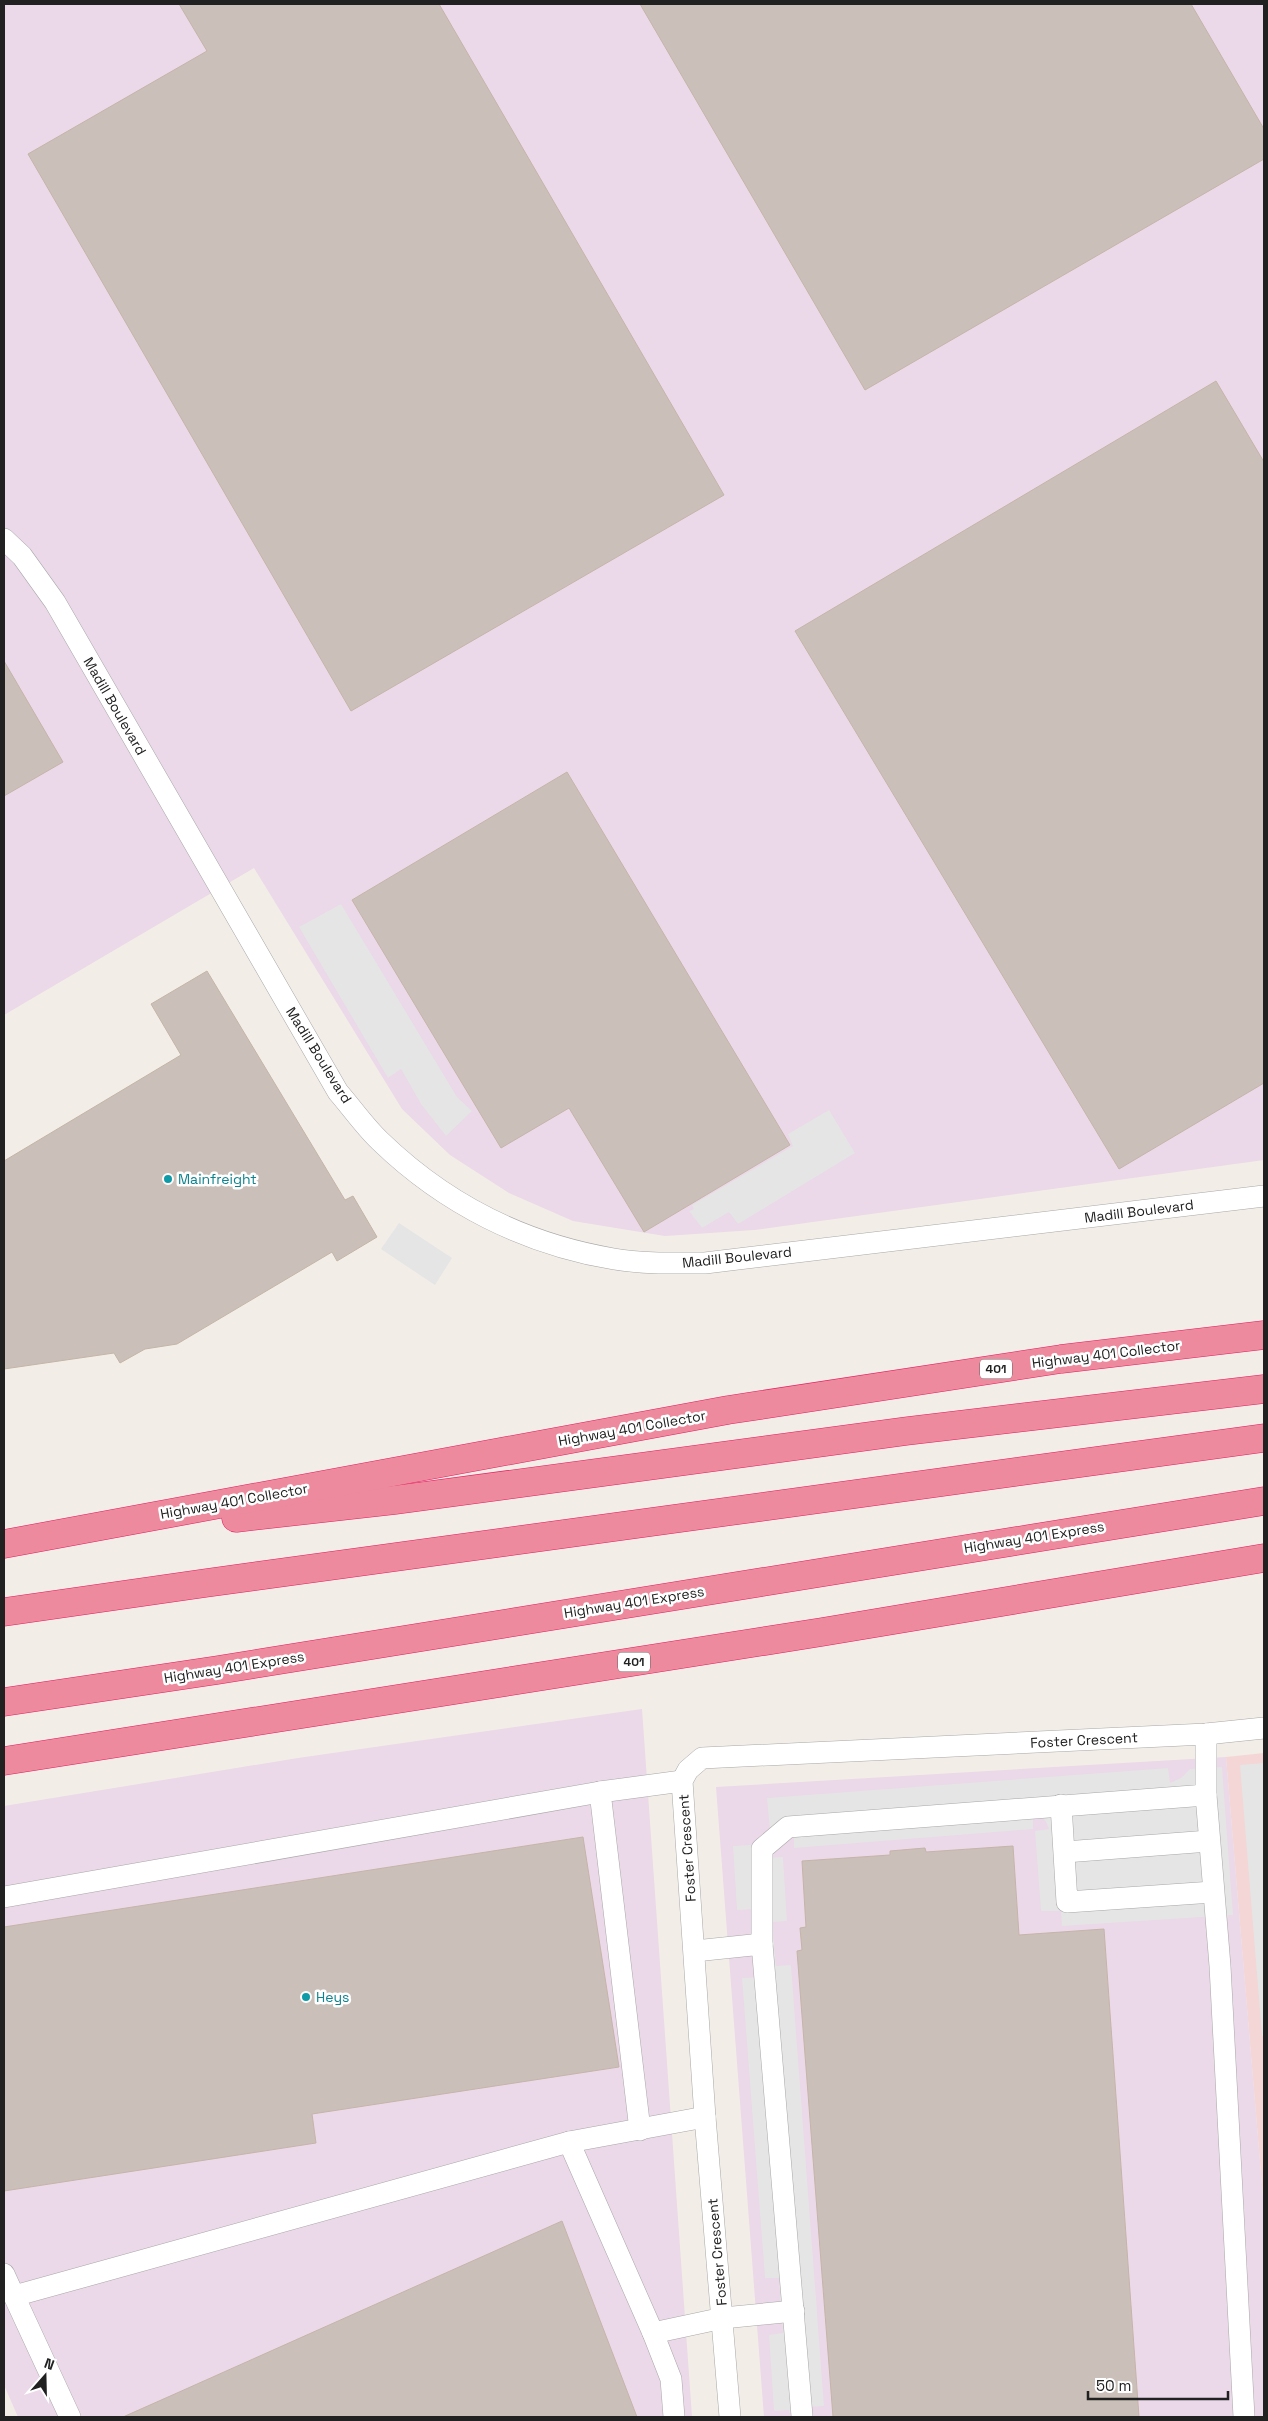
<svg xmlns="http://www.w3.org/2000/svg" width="1268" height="2421" font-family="'Space Grotesk',sans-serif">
	<rect width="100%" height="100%" fill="#f2eee7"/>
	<polygon fill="#f3d6d5" points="1264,1753 1264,2209 1226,1757"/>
	<g fill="#ebd8e8">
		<polygon points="4,4 1264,4 1264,1160 754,1230 665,1236 573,1221 509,1193 450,1155 402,1109 254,868 4,1015"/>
		<polygon points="642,1709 692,2417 18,2417 4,2385 4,1806 298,1758"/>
		<polygon points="1226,1757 1264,2209 1264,2417 764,2417 716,1787"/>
	</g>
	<g fill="#e5e5e5">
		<polygon points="341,904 457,1097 472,1111 446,1136 421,1104 401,1069 388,1078 299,927"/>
		<polygon points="829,1110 855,1153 738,1224 729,1212 702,1228 689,1211 694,1209 692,1205 793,1146 788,1134"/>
		<polygon points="399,1223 452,1258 435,1285 381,1249"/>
		<polygon points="1264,1763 1264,2036 1262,2036 1240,1765"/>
		<polygon points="1222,1767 1233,1915 1062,1926 1061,1911 1041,1911 1035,1831 1049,1829 1045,1820 1040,1817 1033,1816 1033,1829 794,1848 794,1833 770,1830 767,1798 1168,1768 1170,1783 1181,1778 1190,1769"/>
		<polygon points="764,1844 765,1858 783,1857 787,1921 772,1922 776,1966 791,1965 824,2406 809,2407 810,2411 789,2413 789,2410 774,2411 769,2335 783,2333 779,2278 765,2278 742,1978 759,1977 754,1909 737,1910 733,1846"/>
	</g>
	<g fill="#cac0b9" stroke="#c5b4a8">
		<polygon points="179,4 439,4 724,495 351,711 28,154 207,51"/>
		<polygon points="640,4 1191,4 1264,129 1264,159 865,390"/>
		<polygon points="1216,381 1264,462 1264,1083 1119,1169 795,631"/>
		<polygon points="4,661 63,762 4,796"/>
		<polygon points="567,772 790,1145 644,1232 569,1108 501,1148 352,900"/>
		<polygon points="207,971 345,1200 353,1196 377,1237 337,1261 332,1252 177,1344 145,1349 120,1363 114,1353 4,1369 4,1161 181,1055 151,1004"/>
		<polygon points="583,1837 619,2067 312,2114 316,2143 4,2191 4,1927"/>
		<polygon points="1013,1846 1019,1935 1104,1929 1139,2417 833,2417 797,1951 802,1950 800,1928 806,1927 802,1861 890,1855 890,1851 925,1848 926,1852"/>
		<polygon points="562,2221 637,2417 123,2417 177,2393"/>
	</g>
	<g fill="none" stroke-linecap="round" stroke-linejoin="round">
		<defs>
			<g id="minor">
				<path d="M4,539L22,556L55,602L338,1092C352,1108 365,1127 380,1141C445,1204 525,1244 614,1259C644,1264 675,1263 705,1263L1264,1196"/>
				<polyline points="1206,1795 1220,1966 1244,2417"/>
				<polyline points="1061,1805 1067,1902 1213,1892"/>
				<polyline points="1065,1852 1209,1841"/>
				<polyline points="4,1897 600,1792"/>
				<polyline points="762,1944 762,1849 788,1827 1206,1795 1206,1734"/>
				<polyline points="695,1951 762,1944 802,2416"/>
				<polyline points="640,2130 600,1792 682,1781"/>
				<polyline points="569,2142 653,2333 671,2379 674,2417"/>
				<polyline points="4,2274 14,2296"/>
				<polyline points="653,2333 723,2318 794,2311"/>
				<polyline points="70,2417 14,2296 569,2142 705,2117"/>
				<polyline points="730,2417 705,2117 682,1781 688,1770 702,1758 1206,1734 1264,1728"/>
			</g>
			<g id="highway">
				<polyline points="236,1518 395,1500 907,1431 1264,1389"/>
				<polyline points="4,1544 728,1410 1061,1359 1264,1335"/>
				<polyline points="4,1612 206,1583 1264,1438"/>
				<polyline points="4,1702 218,1670 1264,1501"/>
				<polyline points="4,1761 822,1632 1264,1558"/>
			</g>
		</defs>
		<use href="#minor" stroke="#a8a8a8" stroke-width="22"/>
		<use href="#highway" stroke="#e71c62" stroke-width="29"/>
		<use href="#minor" stroke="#fff" stroke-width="21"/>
		<use href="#highway" stroke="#ed8a9d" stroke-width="28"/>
	</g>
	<g fill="#0f9aa8" stroke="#fff" stroke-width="2">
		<circle cx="168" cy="1179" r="5"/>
		<circle cx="306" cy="1997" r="5"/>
	</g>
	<g text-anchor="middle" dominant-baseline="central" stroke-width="5" stroke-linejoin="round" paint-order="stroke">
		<g fill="#fff" stroke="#646464" stroke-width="1">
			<rect x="980" y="1359.5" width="32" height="19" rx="4"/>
			<rect x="618" y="1652.5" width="32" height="19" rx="4"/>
		</g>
		<g font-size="12" font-weight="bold" fill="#212121">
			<text x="996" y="1369">401</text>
			<text x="634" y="1662">401</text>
		</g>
		<g font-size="14" fill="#212121" stroke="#fff">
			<text transform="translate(115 706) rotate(60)">Madill Boulevard</text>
			<text transform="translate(319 1055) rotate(58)">Madill Boulevard</text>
			<text transform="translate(1139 1211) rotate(-7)">Madill Boulevard</text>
			<text transform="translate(737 1257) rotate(-6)">Madill Boulevard</text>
			<text transform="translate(1106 1354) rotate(-7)">Highway 401 Collector</text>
			<text transform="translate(632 1428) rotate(-10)">Highway 401 Collector</text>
			<text transform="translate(234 1501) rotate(-10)">Highway 401 Collector</text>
			<text transform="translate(1034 1537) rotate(-9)">Highway 401 Express</text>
			<text transform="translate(634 1602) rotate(-9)">Highway 401 Express</text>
			<text transform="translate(234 1667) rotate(-9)">Highway 401 Express</text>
			<text transform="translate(1084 1740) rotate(-3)">Foster Crescent</text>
			<text transform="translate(687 1848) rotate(-94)">Foster Crescent</text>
			<text transform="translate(717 2252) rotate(-95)">Foster Crescent</text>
		</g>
		<g font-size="14" fill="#0d838f" stroke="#fff" text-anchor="start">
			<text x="178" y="1179">Mainfreight</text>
			<text x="316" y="1997">Heys</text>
		</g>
	</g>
	<rect width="1268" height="2421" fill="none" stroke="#212121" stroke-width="10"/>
	<g transform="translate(45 2376) rotate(20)" stroke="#ffffff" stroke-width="4" paint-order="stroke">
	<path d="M0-4L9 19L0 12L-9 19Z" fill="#212121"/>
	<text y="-8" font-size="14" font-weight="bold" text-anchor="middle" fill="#212121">N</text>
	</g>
	<path d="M1088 2391v8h140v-8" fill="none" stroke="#212121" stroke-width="2.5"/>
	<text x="1096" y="2391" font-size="15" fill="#212121" stroke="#ffffff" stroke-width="4" paint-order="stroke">50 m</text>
</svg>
